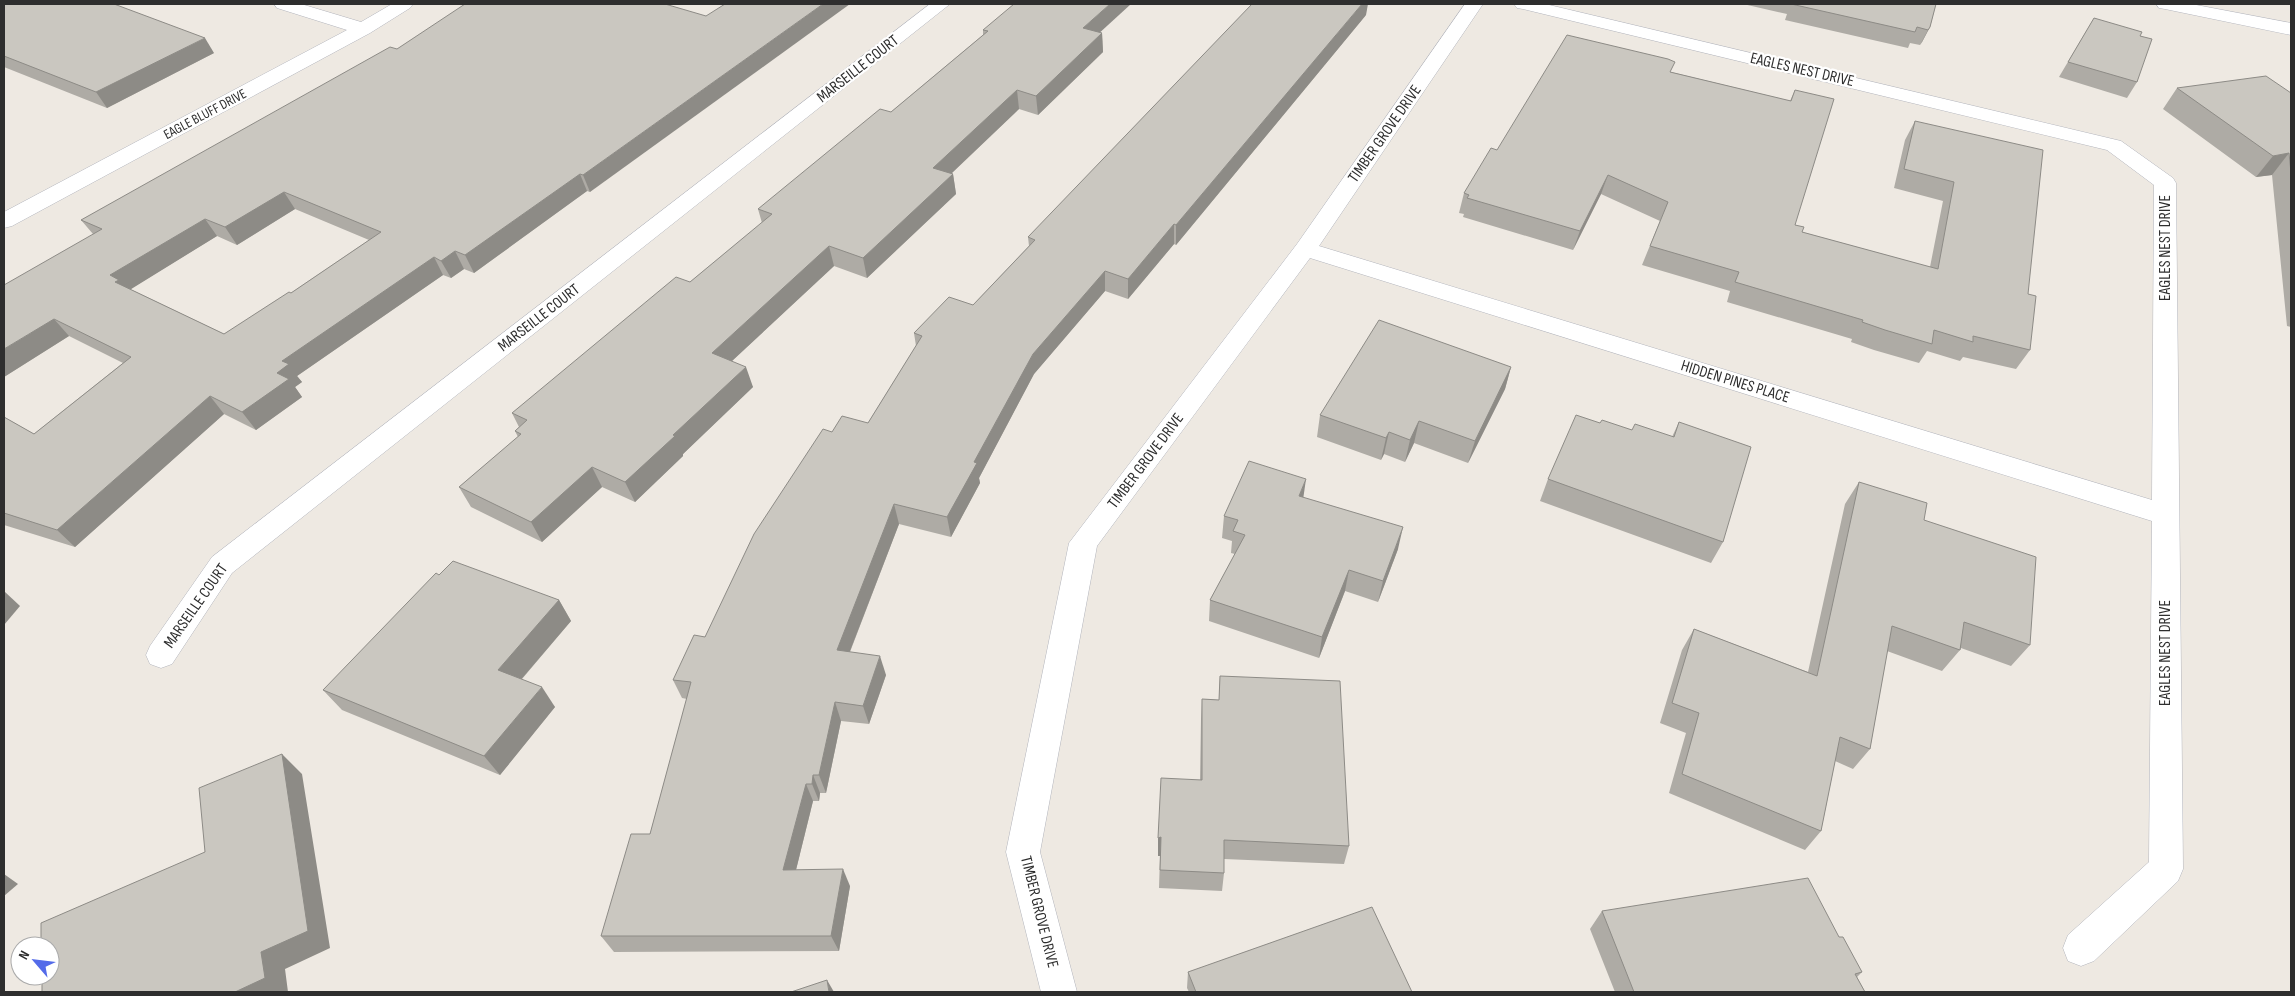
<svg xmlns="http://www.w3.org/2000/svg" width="2295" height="996" font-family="'Sofia Sans Condensed',sans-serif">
	<rect width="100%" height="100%" fill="#eee9e2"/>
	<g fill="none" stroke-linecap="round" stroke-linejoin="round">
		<defs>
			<g id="minor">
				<polygon points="274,4 301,4 361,22 392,4 413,4 410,8 370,33 12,226 4,228 4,212 347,30 277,8"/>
				<polygon points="930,4 950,4 232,573 172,664 161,668 150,664 146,655 150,646 212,557"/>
				<polygon points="1465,4 1483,4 1319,246 2152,500 2154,185 2107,150 1523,9 1517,8 1514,4 1545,4 2121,141 2173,178 2176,183 2183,869 2178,881 2094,961 2081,966 2068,961 2063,948 2068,935 2149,862 2152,521 1310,258 1097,546 1040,852 1077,992 1041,992 1006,852 1069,543 1297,244"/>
			</g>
			<polygon id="tertiary" points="2156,4 2191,4 2291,23 2291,35 2165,9 2159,8"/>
		</defs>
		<use href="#minor" stroke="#b2b4bc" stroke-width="1"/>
		<use href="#tertiary" stroke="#b2b4bc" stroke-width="1"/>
		<use href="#minor" fill="#fff" fill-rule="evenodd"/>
		<use href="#tertiary" fill="#fff" fill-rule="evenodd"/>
	</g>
	<g fill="#aeaba5" fill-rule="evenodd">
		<polygon points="4,4 214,53 107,108 4,67"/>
		<path d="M665,4L590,192L587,191L474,273L464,269L451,278L443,275L297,376L302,382L295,387L302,397L256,430L224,414L75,547L4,525V417L34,434L123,363L69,336L4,377L93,234L81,220L397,49ZM295,209L369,240L291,293L224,334L130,289L217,236L237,245Z"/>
		<polygon points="1743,4 1936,4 1930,27 1922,42 1920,45 1910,43 1908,48 1785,20 1787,14"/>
		<polygon points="1366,15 1176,245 1174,244 1128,299 1105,291 1034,374 979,478 980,483 951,537 899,524 850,652 886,675 869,724 841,721 826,793 820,793 819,801 813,801 796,870 850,886 839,951 614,952 601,936 650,834 687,699 682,698 673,680 705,637 832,432 868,423 916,346 914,333 973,305 1029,246 1028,237"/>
		<polygon points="2094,18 2140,36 2137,82 2127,98 2059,77"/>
		<polygon points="983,30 1100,33 1102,33 1103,52 1038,115 1019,109 951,174 953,174 956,194 867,278 834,266 732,361 753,387 683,454 683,456 635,502 602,487 542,542 471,507 459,487 518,437 515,431 519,427 512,413 690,282 762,223 758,209 891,112 983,35"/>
		<polygon points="1671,72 1790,101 1795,90 1795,225 1802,232 1930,267 1943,201 1894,188 1905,140 1915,121 2028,294 2030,350 2016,369 1963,357 1960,361 1927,351 1919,363 1874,350 1851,342 1852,339 1727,302 1730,291 1642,265 1660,221 1601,194 1573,250 1463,217 1464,214 1459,213 1464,193 1497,150"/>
		<polygon points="2177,88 2291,93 2291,333 2291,327 2287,326 2272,175 2256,177 2163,109"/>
		<polygon points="1511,367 1505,389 1468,463 1414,443 1405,462 1384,454 1381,460 1317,437 1320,415"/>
		<polygon points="1679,422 1723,542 1711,563 1540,501 1548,479 1600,423 1632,430 1672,437"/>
		<polygon points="1859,482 1924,520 2030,645 2011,666 1961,648 1960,650 1942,671 1887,651 1870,749 1853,769 1835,761 1821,831 1805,850 1669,793 1686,733 1660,723 1682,650 1694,629 1808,672 1845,504"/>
		<polygon points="1304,498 1398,549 1378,602 1345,591 1319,658 1209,621 1210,600 1235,554 1231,553 1232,541 1222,538 1224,516"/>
		<polygon points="439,575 559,600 571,621 522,679 555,707 500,775 342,710 323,690"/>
		<polygon points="1220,676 1349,846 1344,864 1224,859 1224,873 1222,891 1159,888 1160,856 1158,856 1200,780 1201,719 1202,699 1219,700"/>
		<polygon points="1602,911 1839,937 1862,972 1857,977 1865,992 1615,992 1590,929"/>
		<polygon points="1188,972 1412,992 1189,992 1187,988"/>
	</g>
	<g fill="#8d8b86">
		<polygon points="823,4 850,4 590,192 583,175"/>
		<polygon points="1110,4 1131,4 1084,47 1083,28"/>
		<polygon points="1362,4 1368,4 1366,15 1176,245 1176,225"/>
		<polygon points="1930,27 1922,42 1920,45 1928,30"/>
		<polygon points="1102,33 1103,52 1038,115 1036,96"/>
		<polygon points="205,38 214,53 107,108 96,92"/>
		<polygon points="1017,90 1019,109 936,188 933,168"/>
		<polygon points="2289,153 2272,175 2256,177 2273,156"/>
		<polygon points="580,174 587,191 474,273 465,255"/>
		<polygon points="953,174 956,194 867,278 863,258"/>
		<polygon points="1608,175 1601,194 1573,250 1580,231"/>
		<polygon points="284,192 295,209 237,245 225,227"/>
		<polygon points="205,219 217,236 128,291 129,300 110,275"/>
		<polygon points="1174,224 1174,244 1128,299 1128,279"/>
		<polygon points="829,246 834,266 719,373 712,353"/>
		<polygon points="455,251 464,269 451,278 441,261"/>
		<polygon points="434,257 443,275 297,376 302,382 295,387 302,397 256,430 242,412 277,373 282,361"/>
		<polygon points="1105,271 1105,291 1034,374 979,478 980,483 951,537 947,517 974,462 1033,354"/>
		<polygon points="54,319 69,336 4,377 4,349"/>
		<polygon points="746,367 753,387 683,454 683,456 635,502 625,482 673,435"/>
		<polygon points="1511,367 1505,389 1468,463 1475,441"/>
		<polygon points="210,396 224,414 75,547 57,530"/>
		<polygon points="1419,421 1414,443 1405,462 1410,440"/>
		<polygon points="1389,432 1384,454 1381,460 1386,438"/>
		<polygon points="592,467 602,487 542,542 531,522"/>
		<polygon points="1306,479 1303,500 1299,496"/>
		<polygon points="894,504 899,524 843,669 837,650"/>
		<polygon points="1403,527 1398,549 1378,602 1383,581"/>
		<polygon points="1349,570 1345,591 1319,658 1322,637"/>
		<polygon points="4,591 20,606 4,625"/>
		<polygon points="559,600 571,621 512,690 498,670"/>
		<polygon points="880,656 886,675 869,724 863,706"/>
		<polygon points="542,687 555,707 500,775 484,756"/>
		<polygon points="835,702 841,721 826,793 819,775"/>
		<polygon points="282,754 302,774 330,948 285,969 288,992 235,992 261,952"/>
		<polygon points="813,775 820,793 819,801 812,784"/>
		<polygon points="806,784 813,801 792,886 783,870"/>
		<polygon points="1161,837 1161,856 1158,856 1158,838"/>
		<polygon points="843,869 850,886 839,951 831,936"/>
		<polygon points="4,874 18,884 4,896"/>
		<polygon points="827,980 834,992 829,992"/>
	</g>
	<g fill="#cac7c0" stroke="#8d8b86" fill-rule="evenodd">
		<polygon points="4,4 114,4 205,38 96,92 4,56"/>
		<path d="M465,4H665L706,16L725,4H823L583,175L580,174L465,255L455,251L441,261L434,257L282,361L289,364L277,373L289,379L242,412L210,396L57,530L4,513V417L34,434L131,357L54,319L4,349V285L102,229L81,220L390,47L397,49ZM284,192L381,232L291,293L289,292L224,334L115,282L119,280L110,275L205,219L225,227Z"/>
		<polygon points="1014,4 1110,4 1083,28 1102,33 1036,96 1017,90 933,168 953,174 863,258 829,246 712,353 746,367 673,435 675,436 625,482 592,467 531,522 459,487 521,434 515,431 527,420 512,413 676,277 690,282 772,214 758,209 880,109 891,112 988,31 983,30"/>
		<polygon points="1252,4 1362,4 1176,225 1174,224 1128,279 1105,271 1033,354 974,462 977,463 947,517 894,504 837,650 880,656 863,706 835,702 819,775 813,775 812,784 806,784 783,870 843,869 831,936 601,936 631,834 650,834 691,682 673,680 694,635 705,637 754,534 823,429 832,432 842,416 868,423 922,336 914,333 949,297 973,305 1035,240 1028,237"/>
		<polygon points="1791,4 1936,4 1930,27 1928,30 1917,27 1915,32"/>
		<polygon points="2094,18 2142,32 2140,36 2152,39 2137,82 2068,62"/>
		<polygon points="1567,35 1668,59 1675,62 1670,72 1791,101 1795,90 1834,99 1795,225 1804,227 1802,232 1938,269 1954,182 1904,169 1915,121 2043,150 2028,294 2036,296 2030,350 1973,336 1973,342 1934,330 1932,344 1885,330 1862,322 1863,320 1735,282 1739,272 1650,246 1668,202 1608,175 1580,231 1467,198 1469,195 1464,193 1491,148 1497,150"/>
		<polygon points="2266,76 2291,93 2291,173 2289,153 2273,156 2177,88"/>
		<polygon points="1379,320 1511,367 1475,441 1419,421 1410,440 1389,432 1386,438 1320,415"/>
		<polygon points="1576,415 1600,423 1602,420 1632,430 1635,424 1674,437 1679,422 1751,447 1723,542 1548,479"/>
		<polygon points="1249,461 1306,479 1299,496 1403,527 1383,581 1349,570 1322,637 1210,600 1245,535 1233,531 1238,520 1224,516"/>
		<polygon points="1859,482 1927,503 1924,520 2036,557 2030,645 1964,622 1960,650 1892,626 1870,749 1840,737 1821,831 1682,774 1699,713 1672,703 1694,629 1817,676"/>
		<polygon points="453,561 559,600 498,670 542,687 484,756 323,690 436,573 439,575"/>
		<polygon points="1220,676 1340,681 1349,846 1224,840 1224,873 1160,870 1161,837 1158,838 1161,778 1202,780 1202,699 1219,700"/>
		<polygon points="282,754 308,931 261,952 265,978 235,992 42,992 42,976 50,976 50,946 41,946 41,923 205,852 199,788"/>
		<polygon points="1808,878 1839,937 1843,937 1862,972 1855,974 1865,992 1634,992 1602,911"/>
		<polygon points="1372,907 1412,992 1196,992 1188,972"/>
		<polygon points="827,980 829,992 791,992"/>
	</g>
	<g text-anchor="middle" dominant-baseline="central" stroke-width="4.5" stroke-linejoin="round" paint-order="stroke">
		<g font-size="14" fill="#2e2e2e" stroke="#fff">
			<text transform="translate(205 114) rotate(-28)">EAGLE BLUFF DRIVE</text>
		</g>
		<g font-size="16" fill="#2e2e2e" stroke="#fff">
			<text transform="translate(858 69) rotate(-38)">MARSEILLE COURT</text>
			<text transform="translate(1802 70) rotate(13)">EAGLES NEST DRIVE</text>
			<text transform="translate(1385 134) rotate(-55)">TIMBER GROVE DRIVE</text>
			<text transform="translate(2165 248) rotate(-90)">EAGLES NEST DRIVE</text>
			<text transform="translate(539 318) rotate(-38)">MARSEILLE COURT</text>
			<text transform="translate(1735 382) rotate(17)">HIDDEN PINES PLACE</text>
			<text transform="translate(1146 461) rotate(-53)">TIMBER GROVE DRIVE</text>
			<text transform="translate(196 606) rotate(-55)">MARSEILLE COURT</text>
			<text transform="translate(2165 653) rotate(-90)">EAGLES NEST DRIVE</text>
			<text transform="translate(1039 912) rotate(76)">TIMBER GROVE DRIVE</text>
		</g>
	</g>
	<rect width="2295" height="996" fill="none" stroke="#2e2e2e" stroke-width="10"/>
	<g transform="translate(35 961) rotate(298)"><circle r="24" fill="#ffffff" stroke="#ababab"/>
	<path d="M0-4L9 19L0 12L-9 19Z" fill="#546be9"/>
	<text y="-8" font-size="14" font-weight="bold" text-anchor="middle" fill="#2e2e2e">N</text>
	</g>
</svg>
